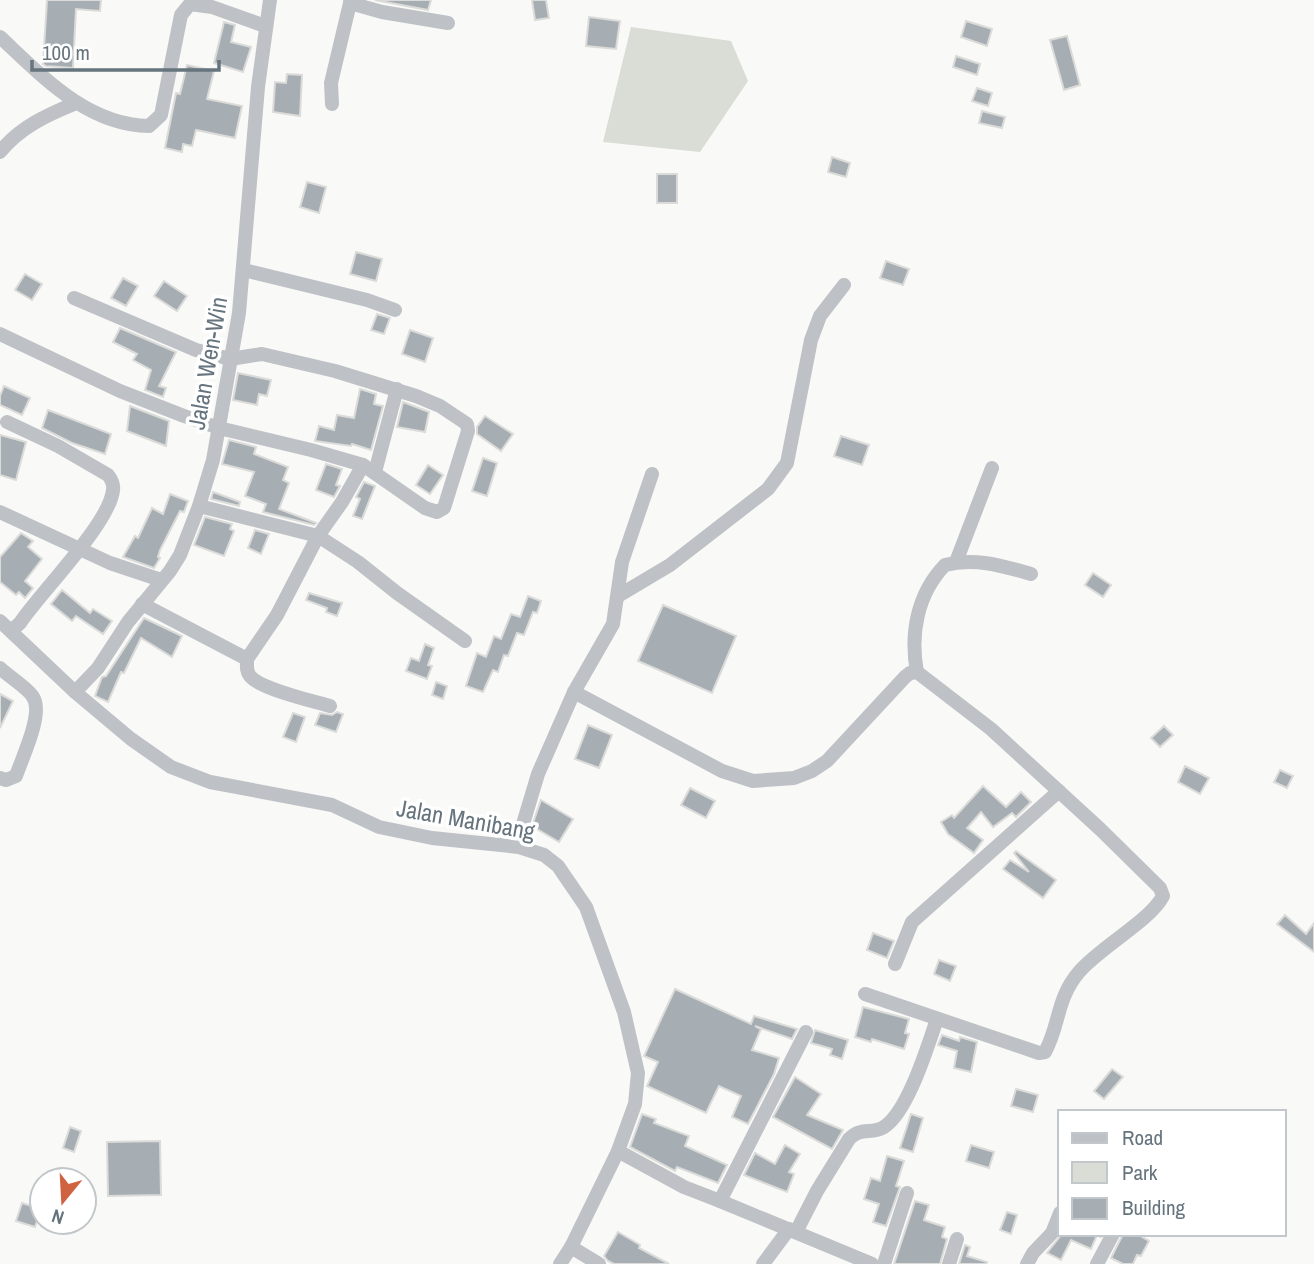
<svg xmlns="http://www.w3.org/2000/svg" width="1314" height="1264" font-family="'Archivo Narrow',sans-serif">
	<rect width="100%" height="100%" fill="#f9f9f7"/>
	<polygon fill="#d9ddd6" points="631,27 731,41 748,81 700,152 603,142"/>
	<g fill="#a6aeb3" stroke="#dbdbd9" stroke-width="2">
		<polygon points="47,0 101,0 100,11 76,9 73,68 46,66 43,64"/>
		<polygon points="375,0 431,0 428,10"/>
		<polygon points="532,0 546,0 549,18 535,20"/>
		<polygon points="589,17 620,21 616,49 586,46"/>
		<polygon points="966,21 992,29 987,46 961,37"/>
		<polygon points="224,22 235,25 231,42 251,47 243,72 214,63"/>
		<polygon points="1067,36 1080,85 1064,90 1050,40"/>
		<polygon points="956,56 980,64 977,75 953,67"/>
		<polygon points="187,65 214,71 207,99 242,106 235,138 196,130 192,146 183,144 182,152 165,148 176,93 180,94"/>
		<polygon points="287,74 302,75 300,116 273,112 275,82 286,83"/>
		<polygon points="977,88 992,93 988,106 972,101"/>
		<polygon points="982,111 1005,117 1002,128 979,123"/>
		<polygon points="832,157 850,163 846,177 828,172"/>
		<rect x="657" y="174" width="20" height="29"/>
		<polygon points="307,182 326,187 319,213 300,207"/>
		<polygon points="356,252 382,259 376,281 350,274"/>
		<polygon points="886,261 909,269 903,285 880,278"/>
		<polygon points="25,274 42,284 32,300 15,290"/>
		<polygon points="123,278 138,286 126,306 111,298"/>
		<polygon points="164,281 187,296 177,311 154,296"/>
		<polygon points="377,314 390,318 384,334 371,330"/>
		<polygon points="120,328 176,352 159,386 166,388 163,397 145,390 151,370 133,360 137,354 113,342"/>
		<polygon points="410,330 433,338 425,362 402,354"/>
		<polygon points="238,373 271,380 267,396 259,394 257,405 233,400"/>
		<polygon points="4,386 30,398 22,415 0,405 0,396"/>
		<polygon points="360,389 376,394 374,404 383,406 371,450 352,444 351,446 315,441 319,426 334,430 337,415 354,418"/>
		<polygon points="403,402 429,412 425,432 397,427"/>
		<polygon points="130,406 169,421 166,446 127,431"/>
		<polygon points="48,410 111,434 105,454 72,443 42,428"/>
		<polygon points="485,416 513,434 501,451 477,434 477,427"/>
		<polygon points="0,435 26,442 16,480 0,475"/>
		<polygon points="841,436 869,445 862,465 834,456"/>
		<polygon points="229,440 256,447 254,454 288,467 283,480 289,483 279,509 316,523 314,525 263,512 266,504 245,496 254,472 222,464"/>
		<polygon points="483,458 497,463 487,496 472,491"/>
		<polygon points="326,464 342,469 336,485 340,486 334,497 316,490"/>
		<polygon points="428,465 443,475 430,494 416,485"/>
		<polygon points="364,482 375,486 362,519 353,516 360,499 356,497"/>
		<polygon points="213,492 240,502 239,506 211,499"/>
		<polygon points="170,494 188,501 184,512 180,511 160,550 158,557 160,558 154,568 123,557 135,536 138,538 152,508 163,514"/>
		<polygon points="205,517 232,524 230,529 234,531 224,556 194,545"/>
		<polygon points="255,530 269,534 261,554 248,548"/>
		<polygon points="21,533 33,541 28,547 42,559 25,581 33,588 25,598 19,592 16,595 0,582 0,557"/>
		<polygon points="1093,573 1111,585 1103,597 1085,585"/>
		<polygon points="62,590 90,613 93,609 112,621 103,634 76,616 72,621 51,604"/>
		<polygon points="309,593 342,603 337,616 326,612 327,608 306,600"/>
		<polygon points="528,596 541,601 537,613 533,612 524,635 517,633 508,656 504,655 498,672 493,670 483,692 466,686 477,653 486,657 494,636 501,639 511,614 520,617"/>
		<polygon points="663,605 736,636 712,693 638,661"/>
		<polygon points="144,618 182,636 172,657 141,638 124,673 121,672 108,702 95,696 102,677 106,676"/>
		<polygon points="425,644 434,648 428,665 432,666 427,679 406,671 411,658 419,661"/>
		<polygon points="436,682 447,686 443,699 432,695"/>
		<polygon points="0,694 13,701 0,728"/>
		<polygon points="337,712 343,714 336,732 315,725 320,713 332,715"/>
		<polygon points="293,713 305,717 296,742 283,737"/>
		<polygon points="588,725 612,735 599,768 575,759"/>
		<polygon points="1164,726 1173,735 1160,747 1151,738"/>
		<polygon points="1185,766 1209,778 1200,794 1178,782"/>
		<polygon points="1280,770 1293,776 1287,788 1274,782"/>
		<polygon points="983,786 1006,807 1021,792 1031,802 1016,817 1012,813 993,827 981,812 967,828 983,840 974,853 948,834 941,822 952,815 954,818"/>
		<polygon points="690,788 715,801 706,818 681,805"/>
		<polygon points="541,800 573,819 559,842 532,826"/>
		<polygon points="1016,851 1056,880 1043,898 1003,869 1010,860 1029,872 1014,853"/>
		<polygon points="1285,915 1306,934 1314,923 1314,952 1277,924"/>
		<polygon points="873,933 894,941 887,958 867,950"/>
		<polygon points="939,960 956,966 950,981 934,974"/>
		<polygon points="675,989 751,1024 754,1016 797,1029 792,1039 755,1026 761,1029 752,1050 779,1058 774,1074 748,1124 732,1117 741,1096 719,1086 706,1113 647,1086 658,1062 644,1056"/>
		<polygon points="863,1007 909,1019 905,1033 909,1034 904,1049 872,1039 871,1042 855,1037"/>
		<polygon points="815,1030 848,1040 842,1059 830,1055 832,1049 811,1043"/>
		<polygon points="942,1035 959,1041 960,1037 977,1042 971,1072 954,1068 957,1051 938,1045"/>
		<polygon points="1112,1069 1123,1077 1104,1099 1094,1091"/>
		<polygon points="795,1077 821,1094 807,1115 843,1130 832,1149 773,1117"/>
		<polygon points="1016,1089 1038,1095 1033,1112 1011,1106"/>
		<polygon points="642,1114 656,1119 654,1123 689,1136 685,1146 727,1165 718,1183 677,1167 675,1171 630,1147"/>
		<polygon points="911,1114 923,1118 913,1152 900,1148"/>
		<polygon points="70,1127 81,1131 74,1152 63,1148"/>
		<polygon points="160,1141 161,1195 108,1196 107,1142"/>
		<polygon points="785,1145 800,1154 789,1172 794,1174 787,1192 744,1175 755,1153 775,1164"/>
		<polygon points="971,1145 994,1152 989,1168 966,1161"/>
		<polygon points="887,1156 904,1161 896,1186 900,1187 886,1226 873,1222 879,1204 864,1199 871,1178 880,1181"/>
		<polygon points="915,1201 929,1205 924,1220 945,1227 942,1237 947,1239 940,1264 894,1264"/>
		<polygon points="22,1203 41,1209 35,1227 16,1221"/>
		<polygon points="1007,1212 1017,1215 1011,1234 1000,1230"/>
		<polygon points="618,1232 640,1245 639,1248 669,1264 614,1264 608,1261 604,1256"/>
		<polygon points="1062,1234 1102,1234 1101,1237 1097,1235 1091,1249 1071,1240 1061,1260 1047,1253"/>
		<polygon points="1123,1234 1137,1234 1149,1241 1141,1256 1137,1255 1133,1264 1123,1264 1111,1258"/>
		<polygon points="965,1245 970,1247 967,1256 987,1262 986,1264 959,1264"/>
	</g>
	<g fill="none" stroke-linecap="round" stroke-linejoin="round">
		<g stroke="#bec2c6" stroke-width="14">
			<polyline points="351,0 350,3 382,12 448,23"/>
			<path d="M0,37C42,76 87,125 149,126L161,115L181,15L190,4L212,7L265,26"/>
			<polyline points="332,104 331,83 350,3"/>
			<path d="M0,152C20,127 47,115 76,103"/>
			<polyline points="244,270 367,300 395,310"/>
			<polyline points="0,334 120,391 184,416 219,428 311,450 363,465 425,508 437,512 444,508 468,431 467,424 440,406 416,396 335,371 262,354 230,359 196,350 74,298"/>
			<path d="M7,422L58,446L108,475C112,480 114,484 113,490C110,523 40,593 20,623L11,631"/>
			<polyline points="375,472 397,389"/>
			<polyline points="199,506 318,536 358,562 397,593 465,641"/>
			<polyline points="0,512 110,563 161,580"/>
			<polyline points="956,562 992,468"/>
			<polyline points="618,596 670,565 768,489 787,463 811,340 820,316 844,285"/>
			<path d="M142,604L247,659C247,665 246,671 250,676C260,689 313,701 330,706"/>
			<polyline points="0,621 75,692 131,739 171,767 210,782 332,805 379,827 432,838 519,847 544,855 558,866 586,907 624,1012 638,1073 635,1104 618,1151 571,1247 560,1264"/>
			<polyline points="247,659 277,615 318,536 342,502 363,465"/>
			<path d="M0,668C8,676 29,689 33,697C44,713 22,758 16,776L6,780L0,778"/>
			<path d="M917,672C910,634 917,594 945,565C974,557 1003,566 1031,574"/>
			<polyline points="75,692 98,668 128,622 170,571 180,555 199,506 213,460 239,313 258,87 270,0"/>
			<path d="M574,692L722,771L753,781L794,778L812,771L827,761L905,677L910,673L917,672L991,729L1100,829L1160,888L1163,896C1150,921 1100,947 1079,972C1056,999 1060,1025 1045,1052L1039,1053L865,994"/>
			<polyline points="519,847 523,824 538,774 574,692 613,624 622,562 652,474"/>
			<polyline points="895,964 912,922 1059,791"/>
			<polyline points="618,1151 684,1187 720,1201 806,1032"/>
			<polyline points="720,1201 872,1264"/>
			<path d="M796,1232L817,1191L849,1139C862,1126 871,1135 884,1127C908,1112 928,1045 937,1019"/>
			<polyline points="571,1247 599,1264"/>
			<polyline points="763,1264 789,1229"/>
			<polyline points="884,1264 907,1193"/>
			<polyline points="949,1264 957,1239"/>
			<polyline points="1027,1264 1033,1253 1052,1233 1060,1213"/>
			<polyline points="1097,1264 1113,1234"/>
		</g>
	</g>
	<g text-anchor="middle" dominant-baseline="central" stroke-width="7" stroke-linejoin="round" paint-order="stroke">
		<g font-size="24" fill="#66747e" stroke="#fff">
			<text transform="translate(207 363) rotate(-80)">Jalan Wen-Win</text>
			<text transform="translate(466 819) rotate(10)">Jalan Manibang</text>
		</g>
	</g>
	<rect x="1058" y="1110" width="228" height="126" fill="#ffffff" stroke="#c2c7cb" stroke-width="2"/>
	<rect x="1072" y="1133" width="35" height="10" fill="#bec2c6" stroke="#c2c7cb" stroke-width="2"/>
	<text x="1122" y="1145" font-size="21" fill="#66747e">Road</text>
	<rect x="1072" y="1162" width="35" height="21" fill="#d9ddd6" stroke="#c2c7cb" stroke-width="2"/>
	<text x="1122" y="1180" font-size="21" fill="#66747e">Park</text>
	<rect x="1072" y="1198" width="35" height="21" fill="#a6aeb3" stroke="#c2c7cb" stroke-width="2"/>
	<text x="1122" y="1215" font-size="21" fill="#66747e">Building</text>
	<g transform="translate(63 1201) rotate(198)"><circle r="33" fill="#ffffff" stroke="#c2c7cb" stroke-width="2"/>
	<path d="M0-5L12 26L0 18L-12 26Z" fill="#cf6240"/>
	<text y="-10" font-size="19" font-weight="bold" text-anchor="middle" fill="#66747e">N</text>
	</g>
	<path d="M32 60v10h187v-10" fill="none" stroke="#66747e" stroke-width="3.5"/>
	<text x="42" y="60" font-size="21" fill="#66747e" stroke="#ffffff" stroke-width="5" paint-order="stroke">100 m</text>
</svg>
